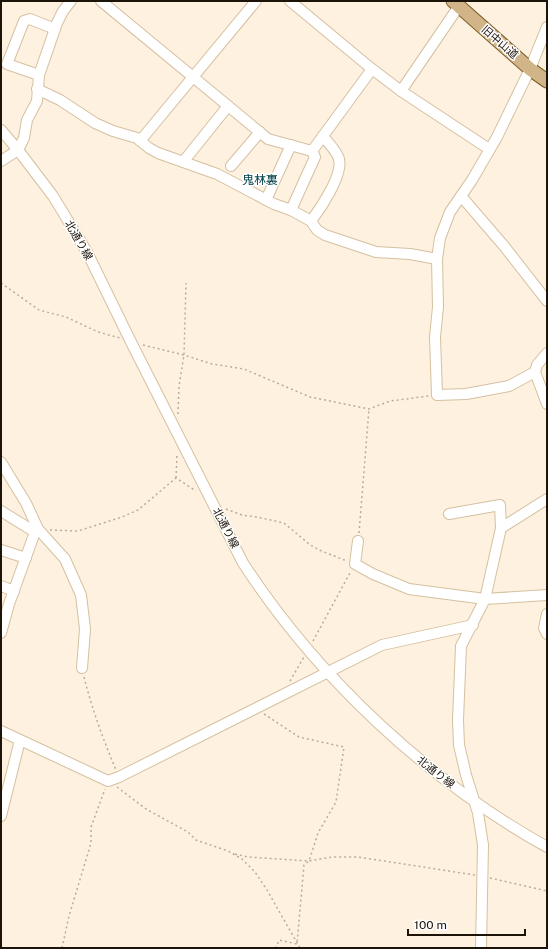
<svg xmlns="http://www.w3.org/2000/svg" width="548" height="949" font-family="'Public Sans','Noto Sans JP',sans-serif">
	<rect width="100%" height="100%" fill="#fff1df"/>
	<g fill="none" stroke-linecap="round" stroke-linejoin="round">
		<defs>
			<g id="minor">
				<polyline points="101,1 268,139 312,151 372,69"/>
				<polyline points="290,1 372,69 401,91 489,149"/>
				<polyline points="39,75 7,64 24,21 30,19 55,29"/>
				<polyline points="37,89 60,100 95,123 113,131 137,138 149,148 158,153 217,174 240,186 274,204 291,210 311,221 317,230 325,235 376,252 410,254 437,259"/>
				<polyline points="401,91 459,6"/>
				<path d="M1,130L18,150L53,196L87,252L131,342L243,563C318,678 427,780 547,847"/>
				<polyline points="140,141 256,1"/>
				<polyline points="1,161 18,150 24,138 27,120 37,101 39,75 57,23 63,11 71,1"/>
				<polyline points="183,162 228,106"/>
				<polyline points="231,166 260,132"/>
				<polyline points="461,196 504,246 547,301"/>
				<polyline points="266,200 291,145"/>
				<polyline points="291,210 315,157 312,151"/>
				<path d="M311,221C321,208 343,175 339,159C337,151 328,143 323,136"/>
				<polyline points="547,353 537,365 535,372 547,404"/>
				<polyline points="535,372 509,386 466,394 437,395 435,337 438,307 437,259 440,238 450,212 472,180 497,137 530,69 547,27"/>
				<polyline points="1,462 26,503 38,529 65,559 81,595 85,629 82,668"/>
				<polyline points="1,511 35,532"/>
				<polyline points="449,514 500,505 501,528"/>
				<polyline points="358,541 355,564 373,574 409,589 485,599 547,595"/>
				<polyline points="1,550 26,558"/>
				<polyline points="1,586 14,591"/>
				<polyline points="547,614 544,628 547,634"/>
				<polyline points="1,633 9,604 35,532 38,529"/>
				<polyline points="1,731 108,781 119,777 382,645 473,625"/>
				<polyline points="1,816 20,740"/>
				<polyline points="481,948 483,845 478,813 466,775 459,745 458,720 461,646 485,599 501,528 547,499"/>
			</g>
			<polyline id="major" points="453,1 530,69 547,81"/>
		</defs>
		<use href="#minor" stroke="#d5c0a1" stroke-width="12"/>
		<use href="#major" stroke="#7e5d28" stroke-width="15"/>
		<g stroke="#b8ac9c" stroke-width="1.5" stroke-dasharray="2 3" stroke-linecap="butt">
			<polyline points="1,283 39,310 66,317 98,332 120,338"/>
			<polyline points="143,345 184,355 212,364 244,369 310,397 369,409 390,401 429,396"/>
			<polyline points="178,414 179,386 184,355 186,283"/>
			<polyline points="176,478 177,454"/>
			<polyline points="226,509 242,515 257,517 284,523 309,544 319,550 347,561"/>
			<polyline points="50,530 78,531 122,517 138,510 176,478 196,491"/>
			<polyline points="359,533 369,409"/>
			<polyline points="313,641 351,571"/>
			<path d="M84,677C92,709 103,739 116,770"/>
			<polyline points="290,681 304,657"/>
			<polyline points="264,714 299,737 344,747 336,802 318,833 309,861 304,865 297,944 279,940 276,948"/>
			<polyline points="117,787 146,809 188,832 196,840 228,851 242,859 255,872 267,890 300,948"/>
			<polyline points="235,854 248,857 309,861 332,857 358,857 475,875"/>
			<polyline points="490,878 547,891"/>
			<polyline points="62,948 69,916 91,843 91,827 105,789"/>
		</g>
		<use href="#minor" stroke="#fff" stroke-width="10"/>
		<use href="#major" stroke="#d1b588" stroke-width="13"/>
	</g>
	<g text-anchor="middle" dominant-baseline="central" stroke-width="3" stroke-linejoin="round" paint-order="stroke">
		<g font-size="11" fill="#1c1409" stroke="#fff">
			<text transform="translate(500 42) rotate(41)">旧中山道</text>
			<text transform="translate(79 240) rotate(60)">北通り線</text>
			<text transform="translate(226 528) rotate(63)">北通り線</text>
			<text transform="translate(436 772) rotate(38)">北通り線</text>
		</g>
		<g font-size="12" fill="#00424a" stroke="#fff">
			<text x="260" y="180">鬼林裏</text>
		</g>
	</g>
	<rect width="548" height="949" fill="none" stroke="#1c1409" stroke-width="4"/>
	<path d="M408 929v6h117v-6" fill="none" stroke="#1c1409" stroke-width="2"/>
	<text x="414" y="929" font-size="12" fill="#1c1409" stroke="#ffffff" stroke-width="3" paint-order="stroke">100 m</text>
</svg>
